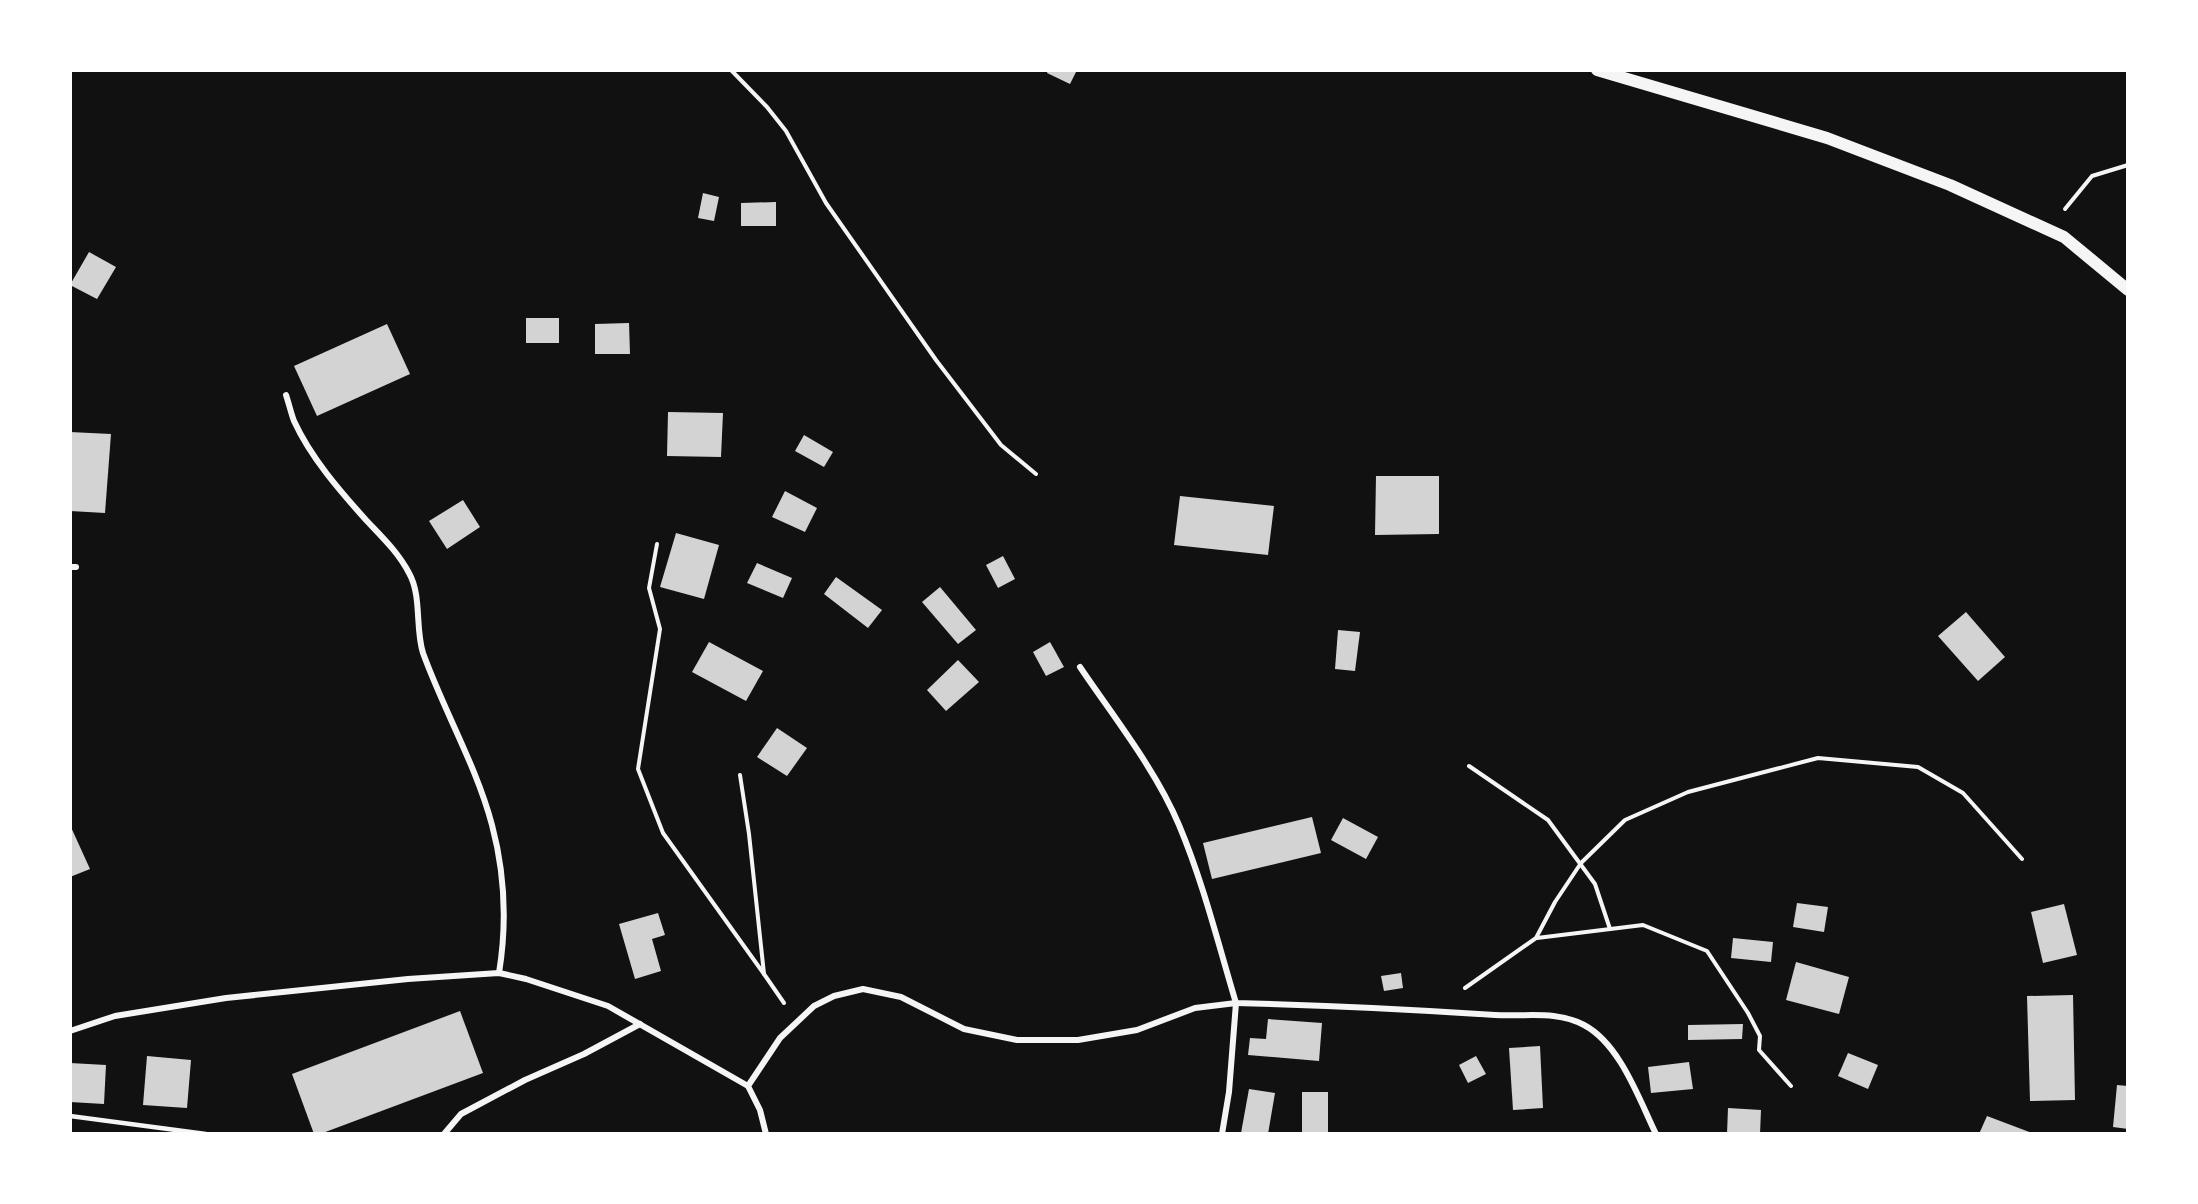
<svg xmlns="http://www.w3.org/2000/svg" width="2198" height="1204" font-family="'Asap Condensed',sans-serif">
	<rect width="100%" height="100%" fill="#111"/>
	<g fill="#d3d3d3">
		<polygon points="1048,70 1077,70 1070,84 1047,73"/>
		<polygon points="703,193 719,197 714,221 698,218"/>
		<polygon points="776,202 776,226 741,226 741,203"/>
		<polygon points="89,252 116,267 97,299 70,285"/>
		<rect x="526" y="318" width="33" height="25"/>
		<polygon points="629,323 630,354 595,354 595,324"/>
		<polygon points="387,324 410,374 317,416 294,366"/>
		<polygon points="668,412 723,413 721,457 667,456"/>
		<polygon points="70,432 111,434 105,513 70,511"/>
		<polygon points="804,435 833,452 824,467 795,451"/>
		<polygon points="1376,476 1439,476 1439,534 1375,535"/>
		<polygon points="785,491 817,508 805,532 772,517"/>
		<polygon points="1180,496 1274,506 1268,555 1174,545"/>
		<polygon points="463,500 480,527 447,549 429,521"/>
		<polygon points="676,533 719,545 704,599 660,587"/>
		<polygon points="1003,556 1015,579 998,588 986,565"/>
		<polygon points="757,563 792,578 783,598 747,583"/>
		<polygon points="836,577 882,610 868,628 824,594"/>
		<polygon points="940,587 976,630 958,644 922,602"/>
		<polygon points="1966,612 2005,657 1978,681 1938,636"/>
		<polygon points="1338,630 1360,632 1355,671 1335,669"/>
		<polygon points="709,642 763,671 746,701 692,672"/>
		<polygon points="1050,642 1064,667 1046,676 1033,652"/>
		<polygon points="958,660 979,682 946,711 927,690"/>
		<polygon points="777,728 807,748 787,776 757,757"/>
		<polygon points="1312,817 1321,853 1212,879 1203,843"/>
		<polygon points="1343,818 1378,837 1366,859 1331,840"/>
		<polygon points="70,825 90,869 70,877"/>
		<polygon points="1797,903 1828,907 1824,932 1793,927"/>
		<polygon points="2064,904 2077,955 2043,963 2031,912"/>
		<polygon points="658,913 665,935 652,939 661,971 635,979 619,924"/>
		<polygon points="1733,938 1773,942 1771,962 1731,958"/>
		<polygon points="1796,962 1849,977 1839,1014 1786,1000"/>
		<polygon points="1401,973 1403,988 1384,991 1381,976"/>
		<polygon points="2073,995 2075,1100 2030,1101 2027,996"/>
		<polygon points="460,1011 483,1073 320,1134 314,1134 292,1074"/>
		<polygon points="1268,1019 1322,1023 1319,1061 1248,1055 1250,1038 1266,1039"/>
		<polygon points="1743,1024 1742,1039 1688,1040 1688,1025"/>
		<polygon points="1540,1046 1543,1108 1513,1110 1509,1048"/>
		<polygon points="1848,1053 1878,1065 1868,1089 1838,1076"/>
		<polygon points="147,1056 191,1060 187,1108 143,1105"/>
		<polygon points="1476,1056 1486,1074 1468,1083 1459,1065"/>
		<polygon points="1689,1062 1693,1089 1651,1093 1648,1067"/>
		<polygon points="70,1063 106,1065 104,1104 70,1102"/>
		<polygon points="2117,1085 2128,1086 2128,1129 2113,1127"/>
		<polygon points="1249,1089 1275,1093 1268,1134 1241,1133"/>
		<rect x="1302" y="1092" width="26" height="42"/>
		<polygon points="1728,1108 1761,1110 1760,1134 1727,1134"/>
		<polygon points="1987,1116 2032,1133 2032,1134 1979,1134"/>
	</g>
	<g fill="none" stroke-linecap="round" stroke-linejoin="round">
		<g stroke="#f5f5f5" stroke-width="4">
			<polyline points="731,70 767,107 786,131 826,203 936,360 1001,445 1036,474"/>
			<polyline points="2065,209 2092,176 2128,165"/>
			<polyline points="657,544 649,588 660,629 638,769 663,833 764,974"/>
			<polyline points="1469,766 1548,820 1595,884 1610,929"/>
			<polyline points="740,775 749,834 764,974 784,1003"/>
			<polyline points="1537,938 1643,925 1707,951 1748,1013 1760,1036 1759,1050 1791,1086"/>
			<polyline points="1465,988 1536,938 1555,902 1581,863 1625,820 1688,792 1818,758 1918,767 1963,793 2022,859"/>
		</g>
		<polyline stroke="#f5f5f5" stroke-width="4.5" points="70,1116 206,1134"/>
		<g stroke="#f5f5f5" stroke-width="6">
			<path d="M286,395C289,404 291,413 294,421C311,458 340,491 366,520C382,537 398,552 409,573C422,596 415,628 423,653C444,711 476,765 492,825C505,874 507,924 499,973"/>
			<polyline points="70,567 76,567"/>
			<path d="M1080,667C1113,716 1156,770 1179,825C1203,882 1218,943 1236,1003C1322,1005 1408,1009 1495,1015C1526,1017 1556,1010 1584,1025C1620,1044 1639,1099 1656,1134"/>
			<polyline points="70,1031 115,1016 226,998 408,979 499,973 526,979 608,1006 748,1086"/>
			<polyline points="444,1134 461,1114 525,1080 584,1054 640,1024"/>
			<polyline points="766,1134 760,1110 748,1086 780,1038 814,1006 834,996 863,989 901,997 964,1029 1017,1040 1078,1040 1137,1030 1195,1008 1236,1003 1229,1092 1222,1134"/>
		</g>
		<polyline stroke="#f5f5f5" stroke-width="12" points="1597,70 1827,138 1950,185 2064,237 2128,290"/>
	</g>
	<rect width="2198" height="1204" fill="none" stroke="#ffffff" stroke-width="144"/>
</svg>
